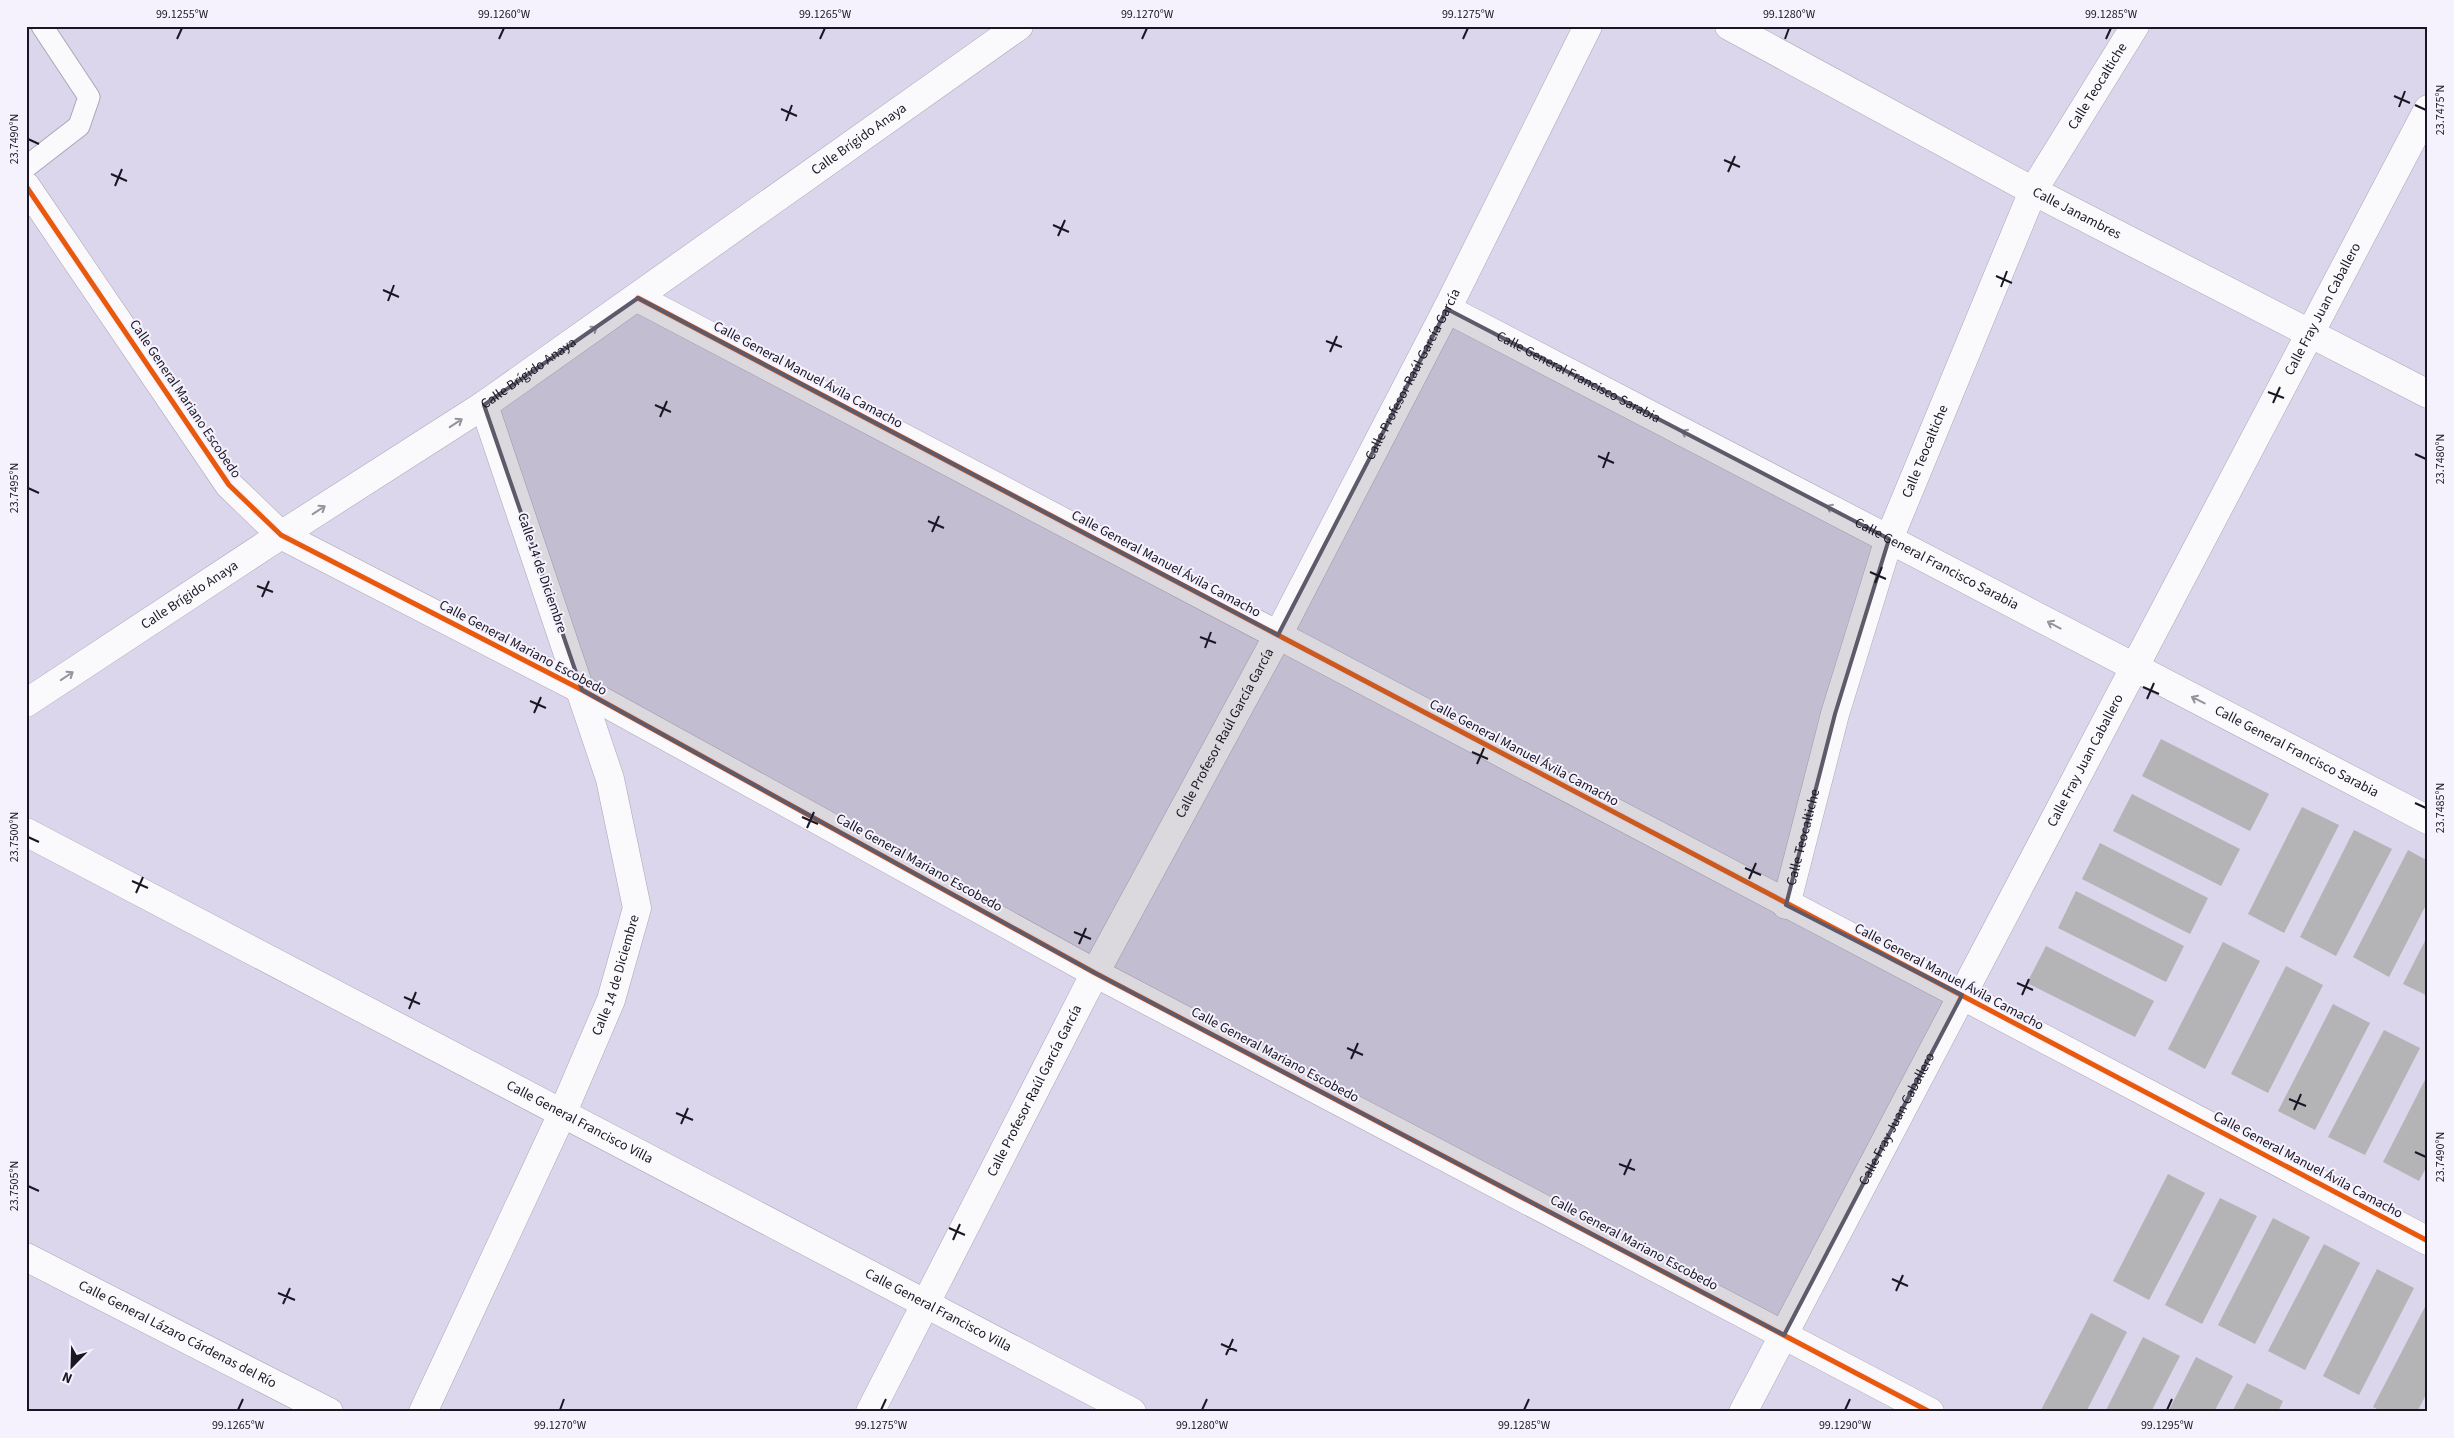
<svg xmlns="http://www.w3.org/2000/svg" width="2454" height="1438" font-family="'Source Sans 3',sans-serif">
	<rect width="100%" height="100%" fill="#dbd6eb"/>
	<g fill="#b4b3b5">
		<polygon points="2161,739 2269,794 2250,831 2142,776"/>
		<polygon points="2132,794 2240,849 2221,886 2113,831"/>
		<polygon points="2302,807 2339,825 2284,933 2248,914"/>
		<polygon points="2354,830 2392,849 2336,956 2300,937"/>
		<polygon points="2100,843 2208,898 2190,934 2082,879"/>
		<polygon points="2408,850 2428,861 2428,901 2389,977 2353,957"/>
		<polygon points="2076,891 2184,946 2166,982 2058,928"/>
		<polygon points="2428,935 2428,996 2403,984"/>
		<polygon points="2223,942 2260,961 2205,1069 2168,1049"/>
		<polygon points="2046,946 2154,1001 2135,1037 2027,983"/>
		<polygon points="2286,966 2323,985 2268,1093 2231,1074"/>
		<polygon points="2333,1004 2370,1023 2315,1130 2278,1111"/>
		<polygon points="2384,1030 2420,1048 2365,1155 2328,1137"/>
		<polygon points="2428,1074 2428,1164 2419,1181 2383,1162"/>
		<polygon points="2168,1174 2205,1193 2149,1300 2113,1281"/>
		<polygon points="2220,1198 2257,1216 2202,1324 2165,1305"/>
		<polygon points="2273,1218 2310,1237 2255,1344 2218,1325"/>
		<polygon points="2324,1244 2360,1263 2305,1370 2268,1351"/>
		<polygon points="2377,1269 2414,1288 2359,1395 2323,1376"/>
		<polygon points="2428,1301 2428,1391 2417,1412 2383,1412 2373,1407"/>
		<polygon points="2091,1313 2127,1332 2086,1412 2040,1412"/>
		<polygon points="2143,1337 2180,1356 2151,1412 2105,1412"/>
		<polygon points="2196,1357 2233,1376 2214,1412 2168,1412"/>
		<polygon points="2247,1383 2283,1401 2278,1412 2232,1412"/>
	</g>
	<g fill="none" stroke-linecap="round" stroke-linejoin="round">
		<defs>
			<polyline id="lane" points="26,167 79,126 89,97 42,26"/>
			<g id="street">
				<path id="s1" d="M1729,26L2033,191L2428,394"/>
				<polyline points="26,186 229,485 281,535 582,690 1095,973 1930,1412"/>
				<polyline points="638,298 2428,1241"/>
				<path id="s2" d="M1447,309L2428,820"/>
				<path id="s3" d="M26,703L281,535L484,405L1019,26"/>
				<path id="s4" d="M26,832L1132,1412"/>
				<path id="s5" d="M1786,905L1835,714L1889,539L2033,191L2135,26"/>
				<path id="s6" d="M26,1257L329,1412"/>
				<path id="s7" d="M423,1412L562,1114L611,1000L637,908L610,779L484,405"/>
				<path id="s8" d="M870,1412L1095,973L1278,635L1447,309L1588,26"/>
				<path id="s9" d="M1743,1412L2428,109"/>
			</g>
		</defs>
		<use href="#lane" stroke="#aba7b7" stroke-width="23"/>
		<use href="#street" stroke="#aba7b7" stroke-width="29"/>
		<use href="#lane" stroke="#faf9fc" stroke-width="21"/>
		<use href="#street" stroke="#faf9fc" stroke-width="28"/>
		<defs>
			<g id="cycleway">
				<polyline points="26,186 229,485 281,535 582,690 1095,973 1930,1412"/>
				<polyline points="638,298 2428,1241"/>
			</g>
		</defs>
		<use href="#cycleway" stroke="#f5f2fe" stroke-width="8"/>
		<use href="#cycleway" stroke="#e8590c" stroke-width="5"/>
	</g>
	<defs><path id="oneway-shaft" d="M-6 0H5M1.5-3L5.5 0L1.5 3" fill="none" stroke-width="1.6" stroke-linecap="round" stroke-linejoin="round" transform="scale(1.25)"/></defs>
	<g stroke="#95939b">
		<use href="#oneway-shaft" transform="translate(591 331) rotate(-35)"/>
		<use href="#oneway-shaft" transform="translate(456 423) rotate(-33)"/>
		<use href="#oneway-shaft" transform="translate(1688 434) rotate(-153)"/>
		<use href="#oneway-shaft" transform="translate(1833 509) rotate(-153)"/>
		<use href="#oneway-shaft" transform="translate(319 510) rotate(-33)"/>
		<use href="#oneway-shaft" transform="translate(2054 625) rotate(-152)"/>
		<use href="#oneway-shaft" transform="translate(67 676) rotate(-34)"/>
		<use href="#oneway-shaft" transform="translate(2198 700) rotate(-153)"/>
	</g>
	<path fill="#5e5a6a" fill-opacity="0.2" stroke="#5e5a6a" stroke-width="4" stroke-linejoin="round" d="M638,298L1278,635L1447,309L1889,539L1835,714L1786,905L1962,995L1784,1335L1095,973L582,690L484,405Z"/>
	<path fill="none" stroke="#1a1724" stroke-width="2" d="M177,39L182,28M499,39L504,28M820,39L825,28M1142,39L1147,28M1463,39L1468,28M1785,39L1789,28M2106,39L2111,28M2394,96L2410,103M2415,105L2426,110M2399,107L2405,91M781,109L797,116M786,121L792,105M28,139L39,144M1724,160L1740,167M1728,172L1735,156M111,174L127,181M115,186L122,169M1053,225L1069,232M1058,236L1065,220M1996,276L2012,283M2001,287L2007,271M383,290L399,297M388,301L394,285M1326,341L1342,347M1330,352L1337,336M2268,392L2284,398M2273,403L2280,387M655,405L671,412M660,417L667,401M2415,454L2426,459M1598,456L1614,463M1603,468L1609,452M28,488L39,493M928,521L944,528M932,532L939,516M1870,572L1886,579M1875,583L1882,567M257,586L273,592M262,597L269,581M1200,637L1216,643M1205,648L1211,632M2143,687L2159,694M2147,699L2154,683M530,701L546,708M534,713L541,697M1472,752L1488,759M1477,764L1484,748M2415,803L2426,808M802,817L818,824M807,828L814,812M28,837L39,842M1745,868L1761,875M1749,879L1756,863M132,881L148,888M136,893L143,877M1074,932L1091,939M1079,944L1086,928M2017,983L2033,990M2022,995L2029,979M404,997L420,1004M409,1009L416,992M1347,1048L1363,1055M1351,1059L1358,1043M2289,1099L2306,1106M2294,1110L2301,1094M676,1113L693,1120M681,1124L688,1108M2415,1152L2426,1157M1619,1164L1635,1170M1624,1175L1631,1159M28,1186L39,1191M949,1228L965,1235M953,1240L960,1224M1892,1279L1908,1286M1896,1291L1903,1275M278,1293L295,1300M283,1304L290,1288M1221,1344L1237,1351M1226,1355L1233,1339M238,1410L243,1399M560,1410L564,1399M881,1410L886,1399M1202,1410L1207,1399M1524,1410L1529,1399M1845,1410L1850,1399M2167,1410L2172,1399"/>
	<g text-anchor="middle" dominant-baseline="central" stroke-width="4" stroke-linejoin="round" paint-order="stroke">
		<g font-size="14" fill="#1a1724" stroke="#f5f2fe">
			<text stroke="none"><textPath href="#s5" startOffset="880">Calle Teocaltiche</textPath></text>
			<text stroke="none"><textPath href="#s3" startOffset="1006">Calle Brígido Anaya</textPath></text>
			<text stroke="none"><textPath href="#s1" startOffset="395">Calle Janambres</textPath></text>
			<text stroke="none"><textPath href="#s9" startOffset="1246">Calle Fray Juan Caballero</textPath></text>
			<text stroke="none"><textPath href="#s3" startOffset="601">Calle Brígido Anaya</textPath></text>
			<text transform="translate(808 375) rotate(28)">Calle General Manuel Ávila Camacho</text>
			<text stroke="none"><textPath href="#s8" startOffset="1171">Calle Profesor Raúl García García</textPath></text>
			<text stroke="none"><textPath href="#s2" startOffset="148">Calle General Francisco Sarabia</textPath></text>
			<text transform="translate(185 399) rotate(56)">Calle General Mariano Escobedo</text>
			<text stroke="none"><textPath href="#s5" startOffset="475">Calle Teocaltiche</textPath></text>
			<text transform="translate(1166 564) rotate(28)">Calle General Manuel Ávila Camacho</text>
			<text stroke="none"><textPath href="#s2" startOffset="552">Calle General Francisco Sarabia</textPath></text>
			<text transform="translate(542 573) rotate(71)">Calle 14 de Diciembre</text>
			<text stroke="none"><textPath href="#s3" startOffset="196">Calle Brígido Anaya</textPath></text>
			<text transform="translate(523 648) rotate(28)">Calle General Mariano Escobedo</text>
			<text stroke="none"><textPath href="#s8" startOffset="766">Calle Profesor Raúl García García</textPath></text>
			<text stroke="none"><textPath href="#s2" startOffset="958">Calle General Francisco Sarabia</textPath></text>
			<text transform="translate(1524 753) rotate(28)">Calle General Manuel Ávila Camacho</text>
			<text stroke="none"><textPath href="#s9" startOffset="736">Calle Fray Juan Caballero</textPath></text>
			<text stroke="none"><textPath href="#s5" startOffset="70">Calle Teocaltiche</textPath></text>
			<text transform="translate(919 863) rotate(29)">Calle General Mariano Escobedo</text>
			<text stroke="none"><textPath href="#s7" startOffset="478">Calle 14 de Diciembre</textPath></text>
			<text transform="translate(1949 977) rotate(28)">Calle General Manuel Ávila Camacho</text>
			<text transform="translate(1275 1055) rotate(28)">Calle General Mariano Escobedo</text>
			<text stroke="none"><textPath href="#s8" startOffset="361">Calle Profesor Raúl García García</textPath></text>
			<text stroke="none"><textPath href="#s9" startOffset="331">Calle Fray Juan Caballero</textPath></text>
			<text stroke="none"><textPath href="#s4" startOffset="625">Calle General Francisco Villa</textPath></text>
			<text transform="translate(2308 1165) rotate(28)">Calle General Manuel Ávila Camacho</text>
			<text transform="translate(1634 1243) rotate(28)">Calle General Mariano Escobedo</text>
			<text stroke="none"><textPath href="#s4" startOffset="1030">Calle General Francisco Villa</textPath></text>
			<text stroke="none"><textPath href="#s6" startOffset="170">Calle General Lázaro Cárdenas del Río</textPath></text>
		</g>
	</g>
	<rect width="2454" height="1438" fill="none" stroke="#f5f2fe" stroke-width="55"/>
	<g transform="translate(72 1366) rotate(203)" stroke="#f5f2fe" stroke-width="4" paint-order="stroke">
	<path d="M0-4L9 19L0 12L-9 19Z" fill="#1a1724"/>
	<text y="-8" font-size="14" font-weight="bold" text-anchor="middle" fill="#1a1724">N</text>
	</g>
	<rect x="28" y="28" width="2398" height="1382" fill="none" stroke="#1a1724" stroke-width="2"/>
	<g font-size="12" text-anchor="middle" fill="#1a1724">
		<text x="182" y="18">99.1255°W</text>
		<text x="504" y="18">99.1260°W</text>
		<text x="825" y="18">99.1265°W</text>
		<text x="1147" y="18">99.1270°W</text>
		<text x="1468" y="18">99.1275°W</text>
		<text x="1789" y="18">99.1280°W</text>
		<text x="2111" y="18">99.1285°W</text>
		<text transform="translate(2440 110) rotate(-90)" y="4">23.7475°N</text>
		<text transform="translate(14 139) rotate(-90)" y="4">23.7490°N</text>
		<text transform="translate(2440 459) rotate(-90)" y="4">23.7480°N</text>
		<text transform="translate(14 488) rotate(-90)" y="4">23.7495°N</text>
		<text transform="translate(2440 808) rotate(-90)" y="4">23.7485°N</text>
		<text transform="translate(14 837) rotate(-90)" y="4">23.7500°N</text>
		<text transform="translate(2440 1157) rotate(-90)" y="4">23.7490°N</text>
		<text transform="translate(14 1186) rotate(-90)" y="4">23.7505°N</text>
		<text x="238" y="1429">99.1265°W</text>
		<text x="560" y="1429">99.1270°W</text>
		<text x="881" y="1429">99.1275°W</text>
		<text x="1202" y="1429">99.1280°W</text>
		<text x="1524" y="1429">99.1285°W</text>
		<text x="1845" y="1429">99.1290°W</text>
		<text x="2167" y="1429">99.1295°W</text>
	</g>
</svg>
